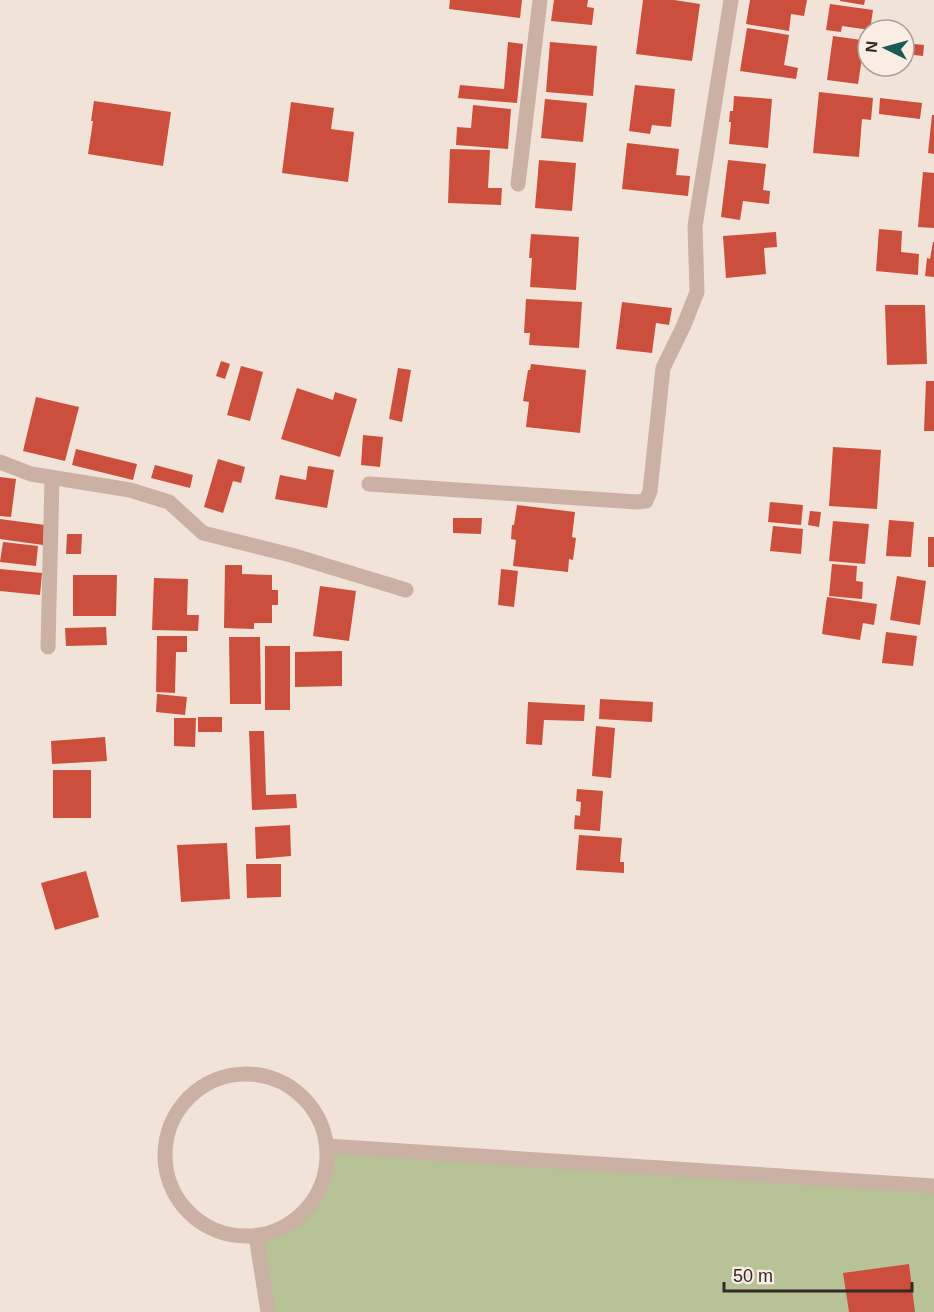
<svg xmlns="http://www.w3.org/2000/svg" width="934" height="1312" font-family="Arial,sans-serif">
	<rect width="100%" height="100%" fill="#f2e3d8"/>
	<polygon fill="#b8c297" points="327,1146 934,1186 934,1312 268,1312 256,1236 286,1226 310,1206 324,1178"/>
	<g fill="#cc4e3c">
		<polygon points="450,0 522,0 520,18 449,9"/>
		<polygon points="554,0 588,0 587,7 594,8 592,25 551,21"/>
		<polygon points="643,0 674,0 700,4 692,61 636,54"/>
		<polygon points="750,0 807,0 804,16 791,14 789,31 746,24"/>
		<polygon points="840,0 865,0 864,5 840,1"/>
		<polygon points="830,4 873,10 870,30 842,26 841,32 826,30"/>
		<polygon points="747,28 789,35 784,65 798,68 796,79 740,71"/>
		<polygon points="833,36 868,41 868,59 862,58 858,84 827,80"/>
		<polygon points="508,42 523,44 517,103 458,98 460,85 504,89"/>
		<polygon points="550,42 597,46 593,96 546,92"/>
		<polygon points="904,43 924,45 923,56 904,54"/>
		<polygon points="635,85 675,89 671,127 652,125 650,134 629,131"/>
		<polygon points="819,92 873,98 871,120 862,119 859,157 813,153"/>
		<polygon points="734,96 772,99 768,148 729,144 731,122 729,122 730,111 733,111"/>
		<polygon points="880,98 922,103 920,119 879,114"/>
		<polygon points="545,99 587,103 583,142 541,138"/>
		<polygon points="94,101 171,112 163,166 88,154 93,121 91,121"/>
		<polygon points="291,102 334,108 331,129 354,132 348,182 282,173"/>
		<polygon points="473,105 511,109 508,149 456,145 457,127 471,128"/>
		<polygon points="932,115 934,115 934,154 928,153"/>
		<polygon points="627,143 679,149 676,175 690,176 688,196 622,189"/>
		<polygon points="450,149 490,150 488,188 502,188 501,205 448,203"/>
		<polygon points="539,160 576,163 572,211 535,208"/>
		<polygon points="728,160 766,164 763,190 770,191 769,204 743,201 740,220 721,217"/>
		<polygon points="923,172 934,173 934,228 918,227"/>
		<polygon points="879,229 902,231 901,252 919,254 918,275 876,271"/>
		<polygon points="776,232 777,247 764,248 766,274 726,278 723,236"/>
		<polygon points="531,234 579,237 576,290 530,287 532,258 529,258"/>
		<polygon points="933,242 934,242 934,277 925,276 927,258 930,259"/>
		<polygon points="526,299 582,302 579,348 529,345 530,333 524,333"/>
		<polygon points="622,302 672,308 669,325 656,323 652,353 616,349"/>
		<polygon points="885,305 925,305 927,364 887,365"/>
		<polygon points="221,361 230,364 225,379 216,376"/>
		<polygon points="531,364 586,370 580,433 526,427 529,402 523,401 528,370 530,370"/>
		<polygon points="241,366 263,372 250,421 227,415"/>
		<polygon points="398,368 411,370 402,422 389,419"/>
		<polygon points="926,381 934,381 934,431 924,431"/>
		<polygon points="297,388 333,400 335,392 357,399 340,457 281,439"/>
		<polygon points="36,397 79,407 65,461 23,451"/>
		<polygon points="363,435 383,437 380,467 361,465"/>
		<polygon points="833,447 881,450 877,509 829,506"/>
		<polygon points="76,449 137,464 133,480 72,465"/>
		<polygon points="218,459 245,467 241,483 233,481 223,513 204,507"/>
		<polygon points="155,465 193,475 190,488 151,478"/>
		<polygon points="308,466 334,470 327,508 275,499 280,475 306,480"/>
		<polygon points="0,477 16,479 11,517 0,516"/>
		<polygon points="770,502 803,505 801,525 768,522"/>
		<polygon points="517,505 575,512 572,537 576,538 573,560 569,559 568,572 513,566 516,540 511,539 512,525 514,525"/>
		<polygon points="810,511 821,512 819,527 808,525"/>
		<polygon points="453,518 482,518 481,534 453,533"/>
		<polygon points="0,519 45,525 43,545 0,539"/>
		<polygon points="889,520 914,522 911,557 886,556"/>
		<polygon points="833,521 869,524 865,564 829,561"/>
		<polygon points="773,526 803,529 801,554 770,551"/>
		<polygon points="67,534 82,534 81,554 66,554"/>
		<rect x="928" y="537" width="6" height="30"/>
		<polygon points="3,542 38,546 36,566 0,562"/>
		<polygon points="832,564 857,566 856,581 863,582 862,599 829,596"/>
		<polygon points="225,565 242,565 242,574 272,575 272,590 278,590 278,605 272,605 272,623 254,623 254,629 224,628"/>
		<polygon points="0,569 42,573 40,595 0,591"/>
		<polygon points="501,569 518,571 514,607 498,605"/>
		<polygon points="73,575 117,575 116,616 73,616"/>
		<polygon points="897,576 926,581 920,625 890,620"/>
		<polygon points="154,578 188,579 187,615 199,615 198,631 152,630"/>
		<polygon points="320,586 356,591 349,641 313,636"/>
		<polygon points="827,597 877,604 874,625 863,623 860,640 822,634"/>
		<polygon points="106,627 107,645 66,646 65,628"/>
		<polygon points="886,632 917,636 913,666 882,663"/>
		<polygon points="157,636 187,636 187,652 176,652 175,693 156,692"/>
		<polygon points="229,637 260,637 261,704 230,704"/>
		<rect x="265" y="646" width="25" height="64"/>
		<polygon points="342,651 342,686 295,687 295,652"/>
		<polygon points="157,694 187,697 185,715 156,712"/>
		<polygon points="600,699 653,702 652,722 599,719"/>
		<polygon points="528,702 585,705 584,721 544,720 542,745 526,744"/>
		<rect x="198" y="717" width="24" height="15"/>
		<polygon points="174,718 196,718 195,747 174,746"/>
		<polygon points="596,726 615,728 611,778 592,776"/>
		<polygon points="249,731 264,731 266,795 296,794 297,808 252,810"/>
		<polygon points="105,737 107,761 52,764 51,741"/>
		<rect x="53" y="770" width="38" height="48"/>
		<polygon points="577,789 603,791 600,831 574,829 575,815 580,816 581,802 576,801"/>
		<polygon points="290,825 291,856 256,859 255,827"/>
		<polygon points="579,835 622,838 620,862 624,862 624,873 576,870"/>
		<polygon points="227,843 230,899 181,902 177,845"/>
		<polygon points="246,864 281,864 281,897 247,898"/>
		<polygon points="86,871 99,917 55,930 41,883"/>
		<polygon points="909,1264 915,1312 849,1312 843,1273"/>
	</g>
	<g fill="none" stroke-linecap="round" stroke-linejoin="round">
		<g stroke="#cbb1a3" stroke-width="15">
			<polyline points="518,184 540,0"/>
			<polyline points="0,462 31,474 130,490 169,502 203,533 291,555 406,590"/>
			<polyline points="369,484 637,502 646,501 650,491 663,368 684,325 697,292 695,226 731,0"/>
			<polyline points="48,647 52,478"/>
			<circle cx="246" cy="1155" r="81"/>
			<polyline points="327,1146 934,1186"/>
			<polyline points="256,1236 268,1312"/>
		</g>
	</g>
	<g transform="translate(886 48) rotate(275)"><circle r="28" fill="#faede4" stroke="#ab9f98" stroke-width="1.5"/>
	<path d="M0-4.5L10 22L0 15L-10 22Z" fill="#195956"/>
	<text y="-9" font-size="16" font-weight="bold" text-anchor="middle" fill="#352926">N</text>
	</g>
	<path d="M724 1282v9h188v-9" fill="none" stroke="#352926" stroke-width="3"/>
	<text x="733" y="1282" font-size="18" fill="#352926" stroke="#faede4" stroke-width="4.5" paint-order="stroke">50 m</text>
</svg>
